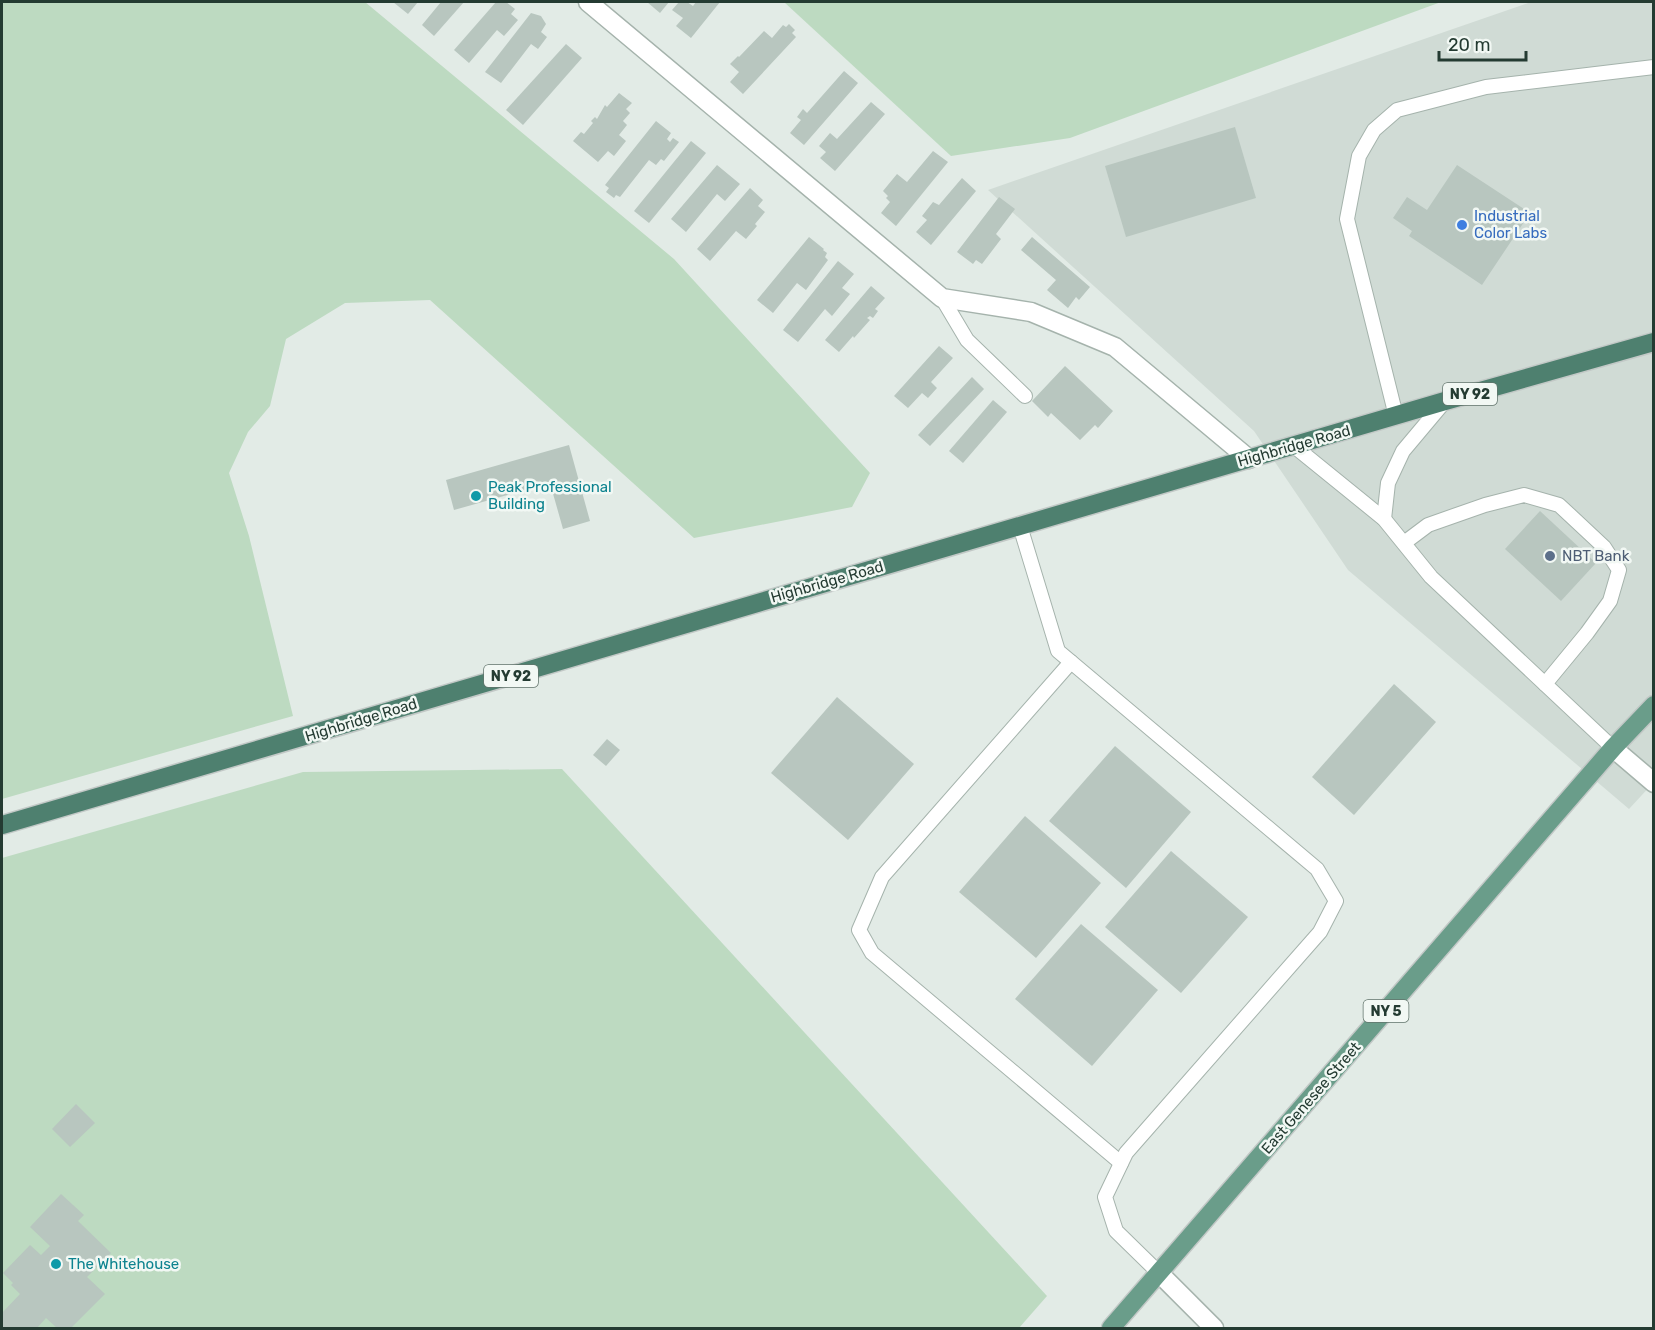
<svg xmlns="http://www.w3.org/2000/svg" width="1655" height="1330" font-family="Rubik,sans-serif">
	<rect width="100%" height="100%" fill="#e2ebe6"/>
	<polygon fill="#d0dbd5" points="1531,2 1653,2 1654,782 1629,809 1348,570 1254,431 988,190"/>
	<g fill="#bddac1">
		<polygon points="2,2 365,2 674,259 870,473 852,507 694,538 430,300 345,303 286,339 270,406 248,432 229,473 249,536 293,716 2,799"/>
		<polygon points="784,2 1441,2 1070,138 951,156"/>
		<polygon points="562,769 1047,1296 1019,1328 2,1328 2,858 303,772"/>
	</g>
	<g fill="#b8c6bf">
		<polygon points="393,2 418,2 408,14"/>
		<polygon points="441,2 464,2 434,36 422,25"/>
		<polygon points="496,2 506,2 515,9 511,14 518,20 504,36 497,30 469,63 454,50"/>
		<polygon points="647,2 669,2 660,13"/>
		<polygon points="679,2 687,2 693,6 696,2 720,2 691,38 676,26 683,18 672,10"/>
		<polygon points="531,13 541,16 546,24 541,32 547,37 538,49 531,44 501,83 485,72"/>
		<polygon points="789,24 795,30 792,33 796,37 743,94 730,82 739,72 730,64 738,56 739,57 764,31 772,38 783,25 786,27"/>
		<polygon points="566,44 582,58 523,125 506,110"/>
		<polygon points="844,71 858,83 804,145 790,133 801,120 797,117 803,109 807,113"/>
		<polygon points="619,93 632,103 626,109 630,113 623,121 627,125 619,135 626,141 614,156 608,151 598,162 573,141 581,132 584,134 593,123 591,121 595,117 597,119 605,105 607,107"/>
		<polygon points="871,102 885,114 835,171 820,158 826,152 819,146 830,133 837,139"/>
		<polygon points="656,121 671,133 667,139 670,142 673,138 679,142 664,161 661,159 656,165 649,160 620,197 616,195 614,198 606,192 609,188 605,185"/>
		<polygon points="1235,127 1256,198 1126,237 1105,166"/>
		<polygon points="691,141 706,153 649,223 634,211"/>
		<polygon points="933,151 948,162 896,226 881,213 890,202 886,198 888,196 883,191 897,174 907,182"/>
		<polygon points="717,165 740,184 725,201 717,194 686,232 671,219"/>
		<polygon points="1457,165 1530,213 1482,285 1409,236 1412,231 1393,218 1407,197 1427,210"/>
		<polygon points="962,178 976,191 931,245 916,232 927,220 922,216 933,202 939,205"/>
		<polygon points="750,188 763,200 758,206 765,212 755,224 757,226 746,239 736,231 710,261 697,249"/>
		<polygon points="999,197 1015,209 996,234 1001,239 982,264 976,260 973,264 957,252"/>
		<polygon points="809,237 824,249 823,250 827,253 825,257 828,260 806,290 797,283 773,313 757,300"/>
		<polygon points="1032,237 1090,287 1079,300 1076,297 1068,308 1047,290 1056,280 1021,250"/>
		<polygon points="838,261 854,274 842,288 850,294 832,316 825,309 798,342 783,330"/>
		<polygon points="871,286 885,298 875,309 878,311 873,318 870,316 867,318 870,320 854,338 853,336 839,352 825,340"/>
		<polygon points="939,346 953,358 931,382 937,388 928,398 922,393 908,408 894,396"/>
		<polygon points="1065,366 1113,411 1098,428 1095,425 1080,440 1051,413 1048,417 1032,401"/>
		<polygon points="972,377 984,389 930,446 918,435"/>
		<polygon points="993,400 1007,412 963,463 949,451"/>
		<polygon points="569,445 590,521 563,529 550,483 454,510 446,480"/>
		<polygon points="1540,511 1596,563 1561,601 1505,549"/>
		<polygon points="1394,684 1436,722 1354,815 1312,777"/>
		<polygon points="837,697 914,764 848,840 771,773"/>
		<polygon points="607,739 620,750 606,766 593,755"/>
		<polygon points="1115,746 1191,812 1126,888 1049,821"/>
		<polygon points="1025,816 1101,883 1036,958 959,892"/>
		<polygon points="1171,851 1248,917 1181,993 1105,927"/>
		<polygon points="1081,924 1158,990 1092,1066 1015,999"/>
		<polygon points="76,1104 95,1123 70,1147 52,1129"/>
		<polygon points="61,1194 84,1215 78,1221 111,1253 87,1277 105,1294 71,1328 57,1328 46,1318 37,1328 4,1328 2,1326 2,1313 20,1294 11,1285 13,1283 3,1273 30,1245 41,1255 50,1246 30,1227"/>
	</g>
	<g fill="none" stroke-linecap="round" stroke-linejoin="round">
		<defs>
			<g id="service">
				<polyline points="942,298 967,340 1025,396"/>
				<polyline points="1396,416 1347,219 1359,156 1374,130 1397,110 1486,87 1654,67"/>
				<polyline points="1294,446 1384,519 1431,577 1613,748"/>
				<polyline points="1384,519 1388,483 1403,451 1445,401"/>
				<polyline points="1020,526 1058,651 1317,869 1336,901 1320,932 1126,1153 1105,1197 1116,1231 1159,1273"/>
				<polyline points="1404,543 1428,525 1485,505 1524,495 1559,505 1604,547 1619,570 1610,601 1587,633 1545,684"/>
				<polyline points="1071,662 882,877 859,930 872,953 1121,1163"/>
			</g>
			<g id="minor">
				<polyline points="588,2 942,298 1031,312 1115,347 1249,459"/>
				<polyline points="1613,748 1654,783"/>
				<polyline points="1159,1273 1214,1328"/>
			</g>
			<polyline id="primary" points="1111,1328 1613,748 1654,705"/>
			<polyline id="trunk" points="2,825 1445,401 1654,342"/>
		</defs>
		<use href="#service" stroke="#a5b3ac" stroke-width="16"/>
		<use href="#minor" stroke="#a5b3ac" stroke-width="21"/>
		<use href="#primary" stroke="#c2c8c6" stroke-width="21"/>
		<use href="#trunk" stroke="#c2c8c6" stroke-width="21"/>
		<use href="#service" stroke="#fff" stroke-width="14"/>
		<use href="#minor" stroke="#fff" stroke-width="18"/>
		<use href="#primary" stroke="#6a9d8a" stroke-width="18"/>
		<use href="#trunk" stroke="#4e806f" stroke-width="18"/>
	</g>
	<circle fill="#3f7fe0" stroke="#f2f8f4" stroke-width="2" cx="1462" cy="225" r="6"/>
	<g fill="#0f9aa8" stroke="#f2f8f4" stroke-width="2">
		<circle cx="476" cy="496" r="6"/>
		<circle cx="56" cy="1264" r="6"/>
	</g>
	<circle fill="#5c6f8a" stroke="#f2f8f4" stroke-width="2" cx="1550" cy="556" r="6"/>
	<g text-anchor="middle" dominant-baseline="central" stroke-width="5" stroke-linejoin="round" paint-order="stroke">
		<g fill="#f2f8f4" stroke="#62746c" stroke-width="1.5">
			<rect x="1443" y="383" width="54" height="22" rx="4.5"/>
			<rect x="484" y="665" width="54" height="22" rx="4.5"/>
			<rect x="1363.5" y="1000" width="45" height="22" rx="4.5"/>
		</g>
		<g font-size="14" font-weight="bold" fill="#243b32">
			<text x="1470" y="394">NY 92</text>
			<text x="511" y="676">NY 92</text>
			<text x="1386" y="1011">NY 5</text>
		</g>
		<g font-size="15" fill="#366cbe" stroke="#f2f8f4" text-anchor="start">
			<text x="1474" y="216">Industrial<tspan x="1474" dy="17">Color Labs</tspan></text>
		</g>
		<g font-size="15" fill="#243b32" stroke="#f2f8f4">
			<text transform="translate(1294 446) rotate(-16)">Highbridge Road</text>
			<text transform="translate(827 582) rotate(-16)">Highbridge Road</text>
			<text transform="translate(361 720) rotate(-17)">Highbridge Road</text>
			<text transform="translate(1311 1098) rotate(-49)">East Genesee Street</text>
		</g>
		<g font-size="15" fill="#0d838f" stroke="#f2f8f4" text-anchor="start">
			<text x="488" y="487">Peak Professional<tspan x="488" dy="17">Building</tspan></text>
			<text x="68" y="1264">The Whitehouse</text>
		</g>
		<g font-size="15" fill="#4e5e75" stroke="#f2f8f4" text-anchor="start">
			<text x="1562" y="556">NBT Bank</text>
		</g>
	</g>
	<rect width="1655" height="1330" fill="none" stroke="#243b32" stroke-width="6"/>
	<path d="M1439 51v9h87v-9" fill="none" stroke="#243b32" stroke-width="3"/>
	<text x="1448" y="51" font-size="18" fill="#243b32" stroke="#f2f8f4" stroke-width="4.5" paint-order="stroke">20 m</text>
</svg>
